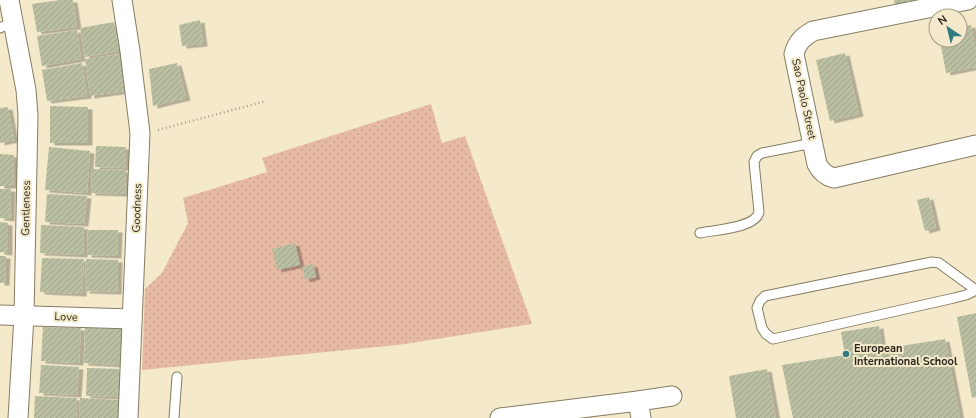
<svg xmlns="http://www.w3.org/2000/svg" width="976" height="418" font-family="'Nunito Sans',sans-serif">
	<defs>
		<pattern id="grass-dots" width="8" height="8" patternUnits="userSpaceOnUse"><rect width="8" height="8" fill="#e7baa4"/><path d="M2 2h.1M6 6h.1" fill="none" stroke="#c6a08d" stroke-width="1.8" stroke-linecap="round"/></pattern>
		<pattern id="building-hatch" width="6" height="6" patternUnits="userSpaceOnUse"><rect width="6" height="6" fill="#babfa1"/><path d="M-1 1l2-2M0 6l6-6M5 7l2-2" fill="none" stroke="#a0a48a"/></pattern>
		<filter id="shadow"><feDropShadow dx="4.5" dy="2.5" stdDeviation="0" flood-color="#0004"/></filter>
	</defs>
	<rect width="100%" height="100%" fill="#f4eacb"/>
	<polygon fill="url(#grass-dots)" points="431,104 442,143 465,136 532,324 398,345 142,370 145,289 162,273 188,223 183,198 267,172 262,158"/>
	<g fill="url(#building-hatch)" filter="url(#shadow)">
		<polygon points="60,0 73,0 77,27 37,32 32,4"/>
		<polygon points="894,0 923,0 895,6"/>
		<polygon points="200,20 203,44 182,46 179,25"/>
		<polygon points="114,22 119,51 85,57 80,28"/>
		<polygon points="971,25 976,52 976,67 946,73 940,40 960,40 960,27"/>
		<polygon points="77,30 81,59 42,66 37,36"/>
		<polygon points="845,53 859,114 830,121 816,60"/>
		<polygon points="121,54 126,91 90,96 85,59"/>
		<polygon points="82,63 87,96 47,101 42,70"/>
		<polygon points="177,63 186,98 153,106 149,69"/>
		<polygon points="50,106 88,107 88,143 50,143"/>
		<polygon points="8,107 14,140 0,143 0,108"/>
		<polygon points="96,146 126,147 125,168 95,167"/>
		<polygon points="49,147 90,151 87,193 45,190"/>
		<polygon points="0,154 14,155 13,186 0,186"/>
		<polygon points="92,169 126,170 125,194 91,193"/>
		<polygon points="0,189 11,189 10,219 0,218"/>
		<polygon points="47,194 87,196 84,224 45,222"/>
		<polygon points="929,197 936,228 925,231 917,200"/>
		<polygon points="0,222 8,223 8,253 0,252"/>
		<polygon points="41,225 84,227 83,255 40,253"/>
		<polygon points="88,230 118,230 117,256 87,255"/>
		<polygon points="295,243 300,265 277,270 272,249"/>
		<polygon points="0,256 6,256 5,283 0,283"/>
		<polygon points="42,258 84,259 82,294 40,292"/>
		<polygon points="86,259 118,260 117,292 85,291"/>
		<polygon points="313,264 316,277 305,280 302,267"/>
		<polygon points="976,313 976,397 972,398 957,317"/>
		<polygon points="879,326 882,349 945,339 960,418 793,418 782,365 845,355 841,332"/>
		<polygon points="43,327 81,328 79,363 41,361"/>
		<polygon points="85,328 122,329 120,365 84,363"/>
		<polygon points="41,365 79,367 77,395 39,393"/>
		<polygon points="87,368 119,369 117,397 86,396"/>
		<polygon points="767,369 776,418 736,418 729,376"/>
		<polygon points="35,396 77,398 76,418 34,418"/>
		<polygon points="80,398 120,400 119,418 79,418"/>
	</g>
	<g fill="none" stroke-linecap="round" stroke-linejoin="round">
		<defs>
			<g id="lane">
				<polyline points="0,28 13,22"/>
				<path d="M700,233C714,230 756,228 759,212L754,162L757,156L762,153L813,143"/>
				<polyline points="976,290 939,263 932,262 765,296 760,301 757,308 762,328 766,334 773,339 954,298 966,295 976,290"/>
				<polyline points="174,418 177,377"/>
			</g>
			<g id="street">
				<polyline points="9,0 26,90 28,115 24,316 18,418"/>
				<polyline points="122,0 130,51 140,133 128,418"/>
				<path d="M968,0L813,31C803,37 797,42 794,54L817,164C821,172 826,176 834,178L976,145"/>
				<polyline points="0,315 132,319"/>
				<polyline points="638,401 641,418"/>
				<polyline points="500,418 638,401 672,396"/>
			</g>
		</defs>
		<use href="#lane" stroke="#857c61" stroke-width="11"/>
		<use href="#street" stroke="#857c61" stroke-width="21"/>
		<polyline stroke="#a49d86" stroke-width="2.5" stroke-dasharray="1 3" stroke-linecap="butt" points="158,130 266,101"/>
		<use href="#lane" stroke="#fff" stroke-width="9"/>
		<use href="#street" stroke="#fff" stroke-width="19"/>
	</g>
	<circle fill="#327a82" stroke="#f4eacb" stroke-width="1.5" cx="846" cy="354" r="4"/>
	<g text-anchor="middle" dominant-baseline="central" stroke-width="4" stroke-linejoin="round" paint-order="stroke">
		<g font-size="11" fill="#2b271c" stroke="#f4eacb">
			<text transform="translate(804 99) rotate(78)">Sao Paolo Street</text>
			<text transform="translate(26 208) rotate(-89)">Gentleness</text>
			<text transform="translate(137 208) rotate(-88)">Goodness</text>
			<text transform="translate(66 317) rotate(2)">Love</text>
		</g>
		<g font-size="11" font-weight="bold" fill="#2b271c" stroke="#f4eacb" text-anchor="start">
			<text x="854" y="348">European<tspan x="854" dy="13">International School</tspan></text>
		</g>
	</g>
	<g transform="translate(948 28) rotate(325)"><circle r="19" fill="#f4eacb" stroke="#a49c85"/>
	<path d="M0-3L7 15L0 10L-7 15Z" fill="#327a82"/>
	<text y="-6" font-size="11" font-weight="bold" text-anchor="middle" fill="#2b271c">N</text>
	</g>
</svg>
